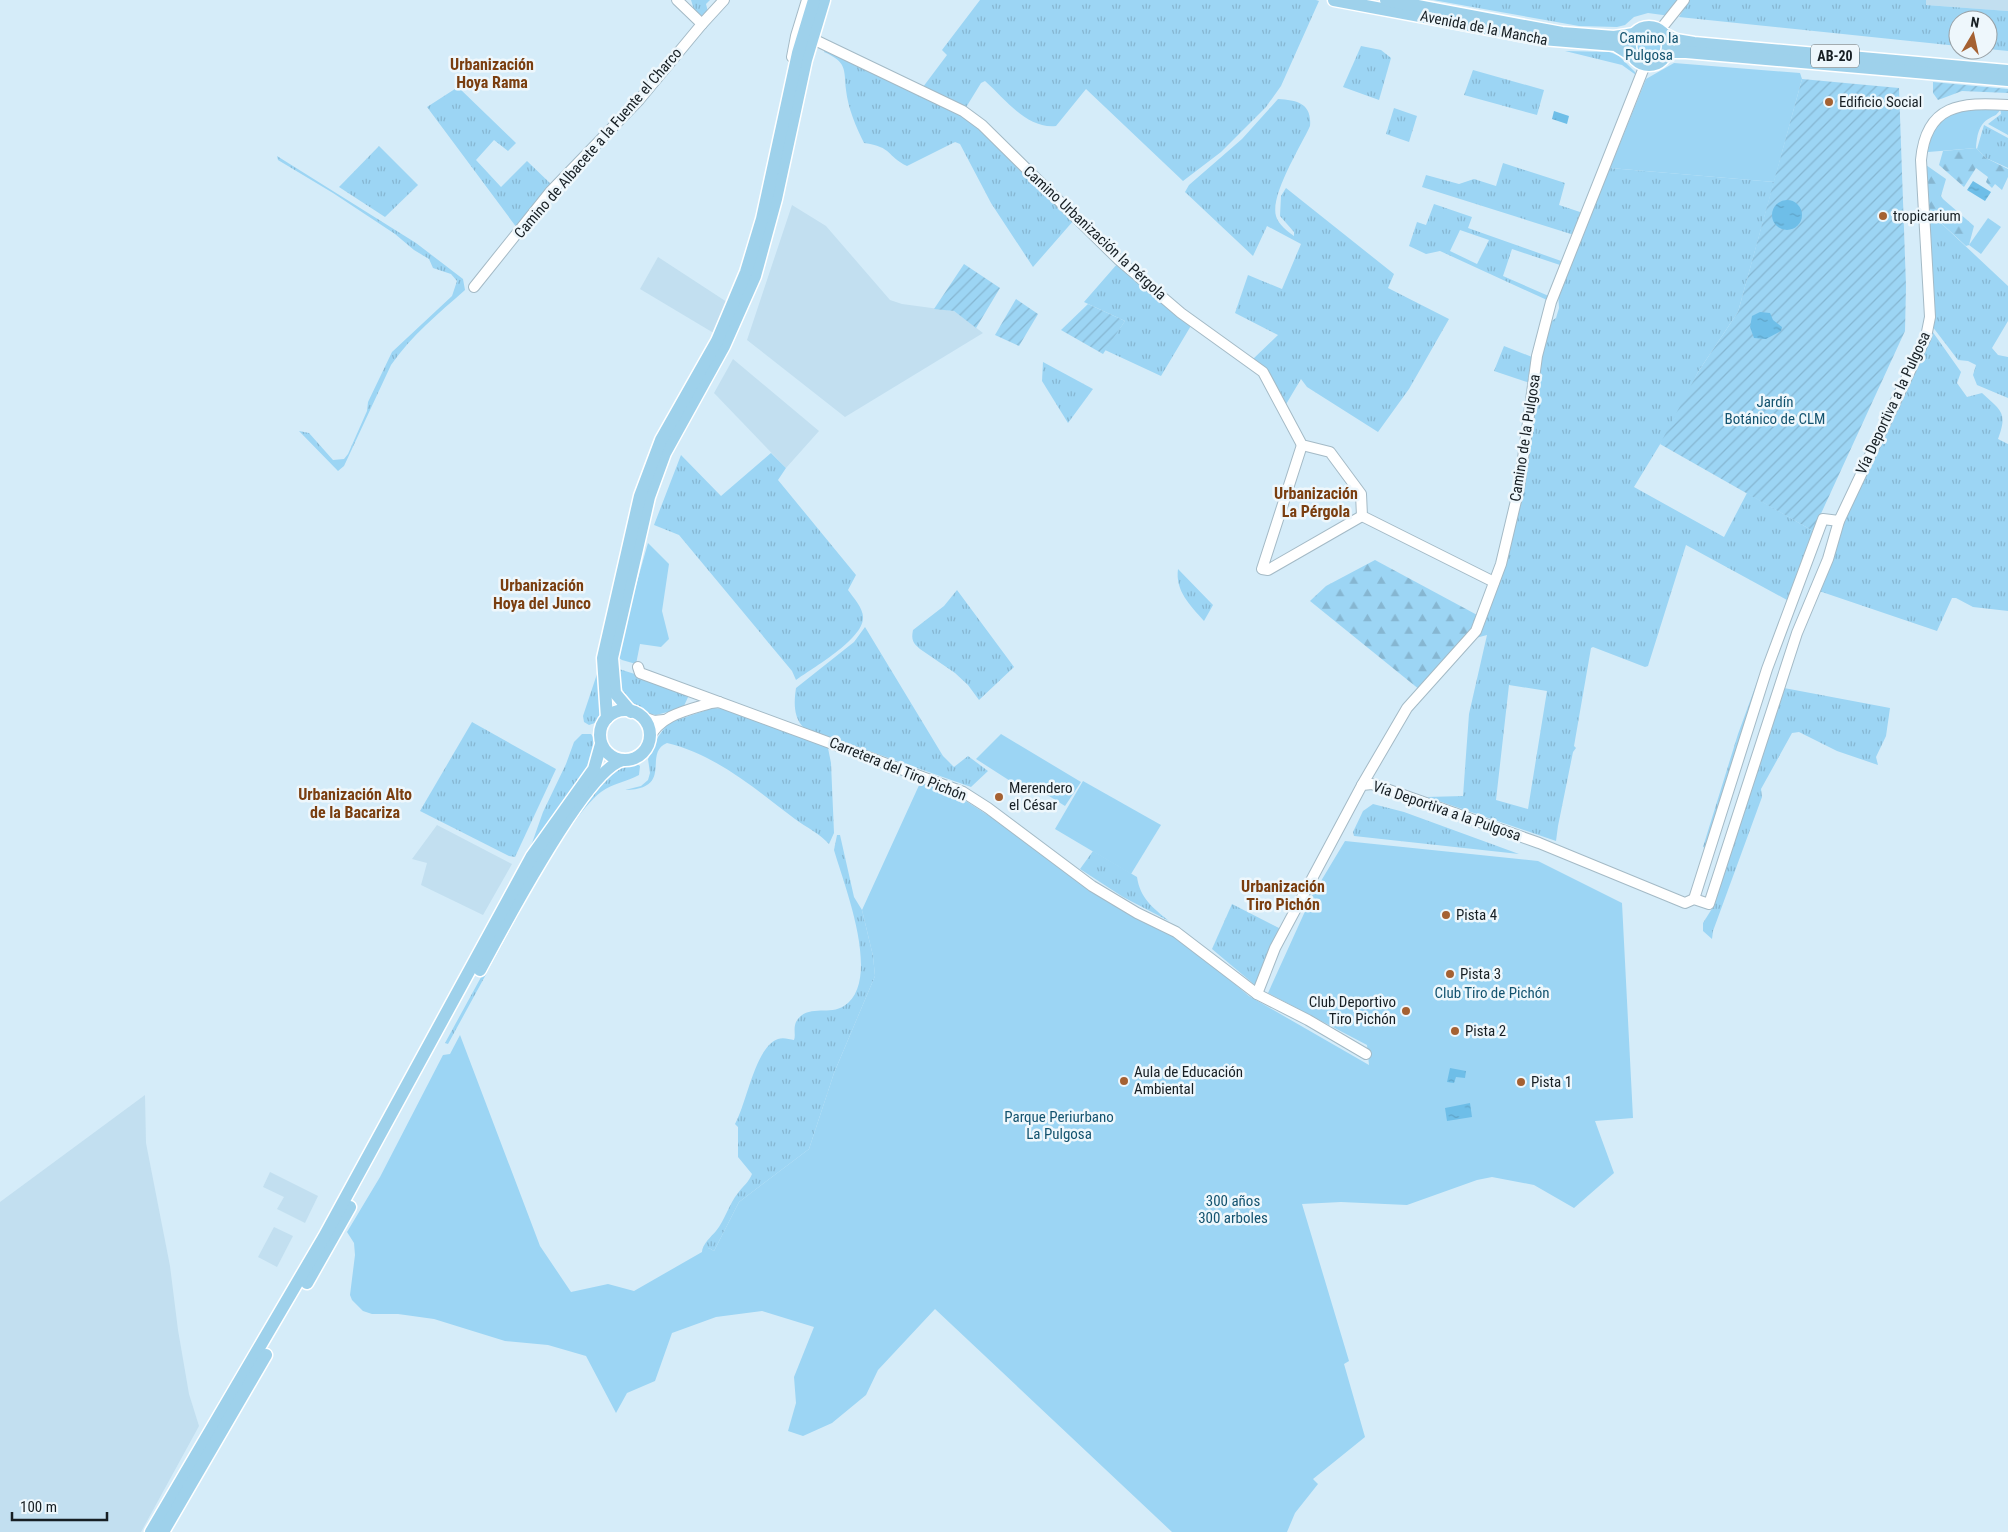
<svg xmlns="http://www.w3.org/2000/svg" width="2008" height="1532" font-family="'Roboto Condensed',sans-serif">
	<defs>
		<pattern id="grass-tufts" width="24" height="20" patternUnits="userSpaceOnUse" patternTransform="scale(1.25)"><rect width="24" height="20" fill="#9cd5f4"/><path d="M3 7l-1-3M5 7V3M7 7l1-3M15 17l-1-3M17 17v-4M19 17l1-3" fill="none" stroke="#86b6d1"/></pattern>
		<pattern id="forest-firs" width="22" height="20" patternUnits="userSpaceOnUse" patternTransform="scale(1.25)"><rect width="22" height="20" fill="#9cd5f4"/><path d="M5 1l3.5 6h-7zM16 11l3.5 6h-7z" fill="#86b6d1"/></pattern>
		<pattern id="garden-furrows" width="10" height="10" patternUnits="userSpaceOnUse" patternTransform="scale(1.25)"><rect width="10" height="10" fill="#9cd5f4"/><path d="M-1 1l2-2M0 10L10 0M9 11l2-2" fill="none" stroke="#86b6d1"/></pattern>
		<pattern id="water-ripples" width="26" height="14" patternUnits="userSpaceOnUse" patternTransform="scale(1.25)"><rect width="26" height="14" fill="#6ebee8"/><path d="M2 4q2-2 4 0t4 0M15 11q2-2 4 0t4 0" fill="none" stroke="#5fa3c7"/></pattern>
	</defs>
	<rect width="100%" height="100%" fill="#d5ecf9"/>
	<g fill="#c2dff0">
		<polygon points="1926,0 2008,0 2008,11 1926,5"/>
		<polygon points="792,205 826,226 890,300 902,304 954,311 983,333 845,417 747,340"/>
		<polygon points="658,257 733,306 717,335 640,289"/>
		<polygon points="733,359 819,431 786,468 714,393"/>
		<polygon points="437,825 512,864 483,915 421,885 427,863 412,859"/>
		<polygon points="145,1095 146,1143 170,1266 178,1330 189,1394 199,1426 141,1532 0,1532 0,1202"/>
		<polygon points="270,1172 318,1196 305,1223 277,1209 284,1197 263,1187"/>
		<polygon points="274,1227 293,1236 277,1267 258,1257"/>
	</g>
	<g fill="url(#grass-tufts)" fill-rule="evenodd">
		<polygon points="691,0 710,0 706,4 708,12 701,17 696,16"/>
		<path d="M980,0H1316L1319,1L1281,86L1266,107L1221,152L1183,181L1086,89L1056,126C1027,129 1006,100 985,81L981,83L965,109L923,87L947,55L942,50Z"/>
		<polygon points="1433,0 1682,0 1670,16 1648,13 1634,17 1625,25 1617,27 1579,26"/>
		<polygon points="1689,0 1926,0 1926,5 2008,11 2008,51 1988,49 1988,20 1958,20 1958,46 1679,17"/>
		<polygon points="1361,46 1381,50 1391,58 1379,100 1343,87"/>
		<path d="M825,50L964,114L1074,220L1033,267L991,203L960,144L955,142L907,166C886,156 893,147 864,143C856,127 848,108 846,90C844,69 847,62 824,52Z"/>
		<polygon points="1565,51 1610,52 1619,56 1635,72 1636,75 1622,65"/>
		<polygon points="1473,70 1544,90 1537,115 1464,95"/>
		<polygon points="458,87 516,143 508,151 494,140 476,160 501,187 527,161 552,185 517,228 427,107"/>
		<path d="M1278,99C1298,100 1312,104 1310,126C1301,146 1270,195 1276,216C1278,224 1288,232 1294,236V232L1280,216L1281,196L1286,188L1394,274L1388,288L1449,319L1409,389L1378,432L1307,387L1301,379L1285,406L1252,360L1278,335L1235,313L1248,275L1282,289L1301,244L1267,226L1253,256L1185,192L1189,185L1242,139Z"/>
		<polygon points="2000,107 2008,108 2008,135 1988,124 2001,114"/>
		<polygon points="1394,108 1417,116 1409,142 1386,134"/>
		<polygon points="1984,125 2008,138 2008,168 1986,158 1977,149"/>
		<polygon points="379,146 418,185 385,217 339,187"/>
		<path d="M277,156L416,243L463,279L465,290C439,313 411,336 391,365L344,466L338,471L299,431L309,433L333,460L344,459L348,454L367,411L368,402L392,352L452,296L457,281L451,274L433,268L429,259L414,250L395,234L333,193L278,160Z"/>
		<polygon points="1503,163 1565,183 1559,205 1583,213 1574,235 1422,187 1426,175 1459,184 1474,179 1496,186"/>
		<path d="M1610,168L1774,182L1738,312L1698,372L1673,423L1634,487L1724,537L1747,493L1813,531L1706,848L1703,847L1738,734L1787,600L1686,545L1648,666L1645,667L1593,647L1591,648L1574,746L1576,748L1573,752L1558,826L1556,841L1427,797L1463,796L1469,714L1487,635L1472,639L1504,566L1538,357L1549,323L1556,318L1559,308L1558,291ZM1509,685L1547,691L1528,809L1496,800Z"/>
		<path d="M1434,204L1472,217L1468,228L1564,262L1563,266L1512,249L1503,276L1551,297L1547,300L1440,251L1426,254L1409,246L1417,222L1426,225ZM1460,230L1489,240L1477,264L1450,251Z"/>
		<polygon points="1927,210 2008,286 2008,321 1992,348 1998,355 2008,357 2008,398 1977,385 1973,375 1976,365 1968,361 1958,360 1932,326"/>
		<polygon points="1118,263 1192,324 1161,376 1105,350 1125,321 1084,302"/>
		<path d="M1932,331L1961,372L1957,383L1967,397L1982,393C2001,411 2008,412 1998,439L2008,444V611L1973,607L1956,598H1952L1937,631L1819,591L1842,520Z"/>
		<polygon points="1504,346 1532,357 1530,383 1494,371"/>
		<polygon points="1043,362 1093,389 1068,423 1042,381"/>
		<path d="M771,453L786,468L778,480L856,575L848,590C853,597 863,608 863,617C864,639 812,668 796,680L792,671L679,535L654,525L681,455L721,496Z"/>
		<path d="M1178,569L1213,605L1204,621C1190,605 1175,591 1178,569Z"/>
		<path d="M957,590L1014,667L979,700L968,685L955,673L920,649C913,643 911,640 913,630L944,606Z"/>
		<path d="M865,627L943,756L954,767L968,756L988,771L971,787L804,728C793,717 794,702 796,688L854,642Z"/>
		<polygon points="619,669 666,684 689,695 683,708 656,715 650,714 631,702 623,694"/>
		<polygon points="597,674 601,716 598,722 589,725 584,722 583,716"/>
		<polygon points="1784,688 1890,708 1886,736 1876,757 1878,765 1837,751 1799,732 1792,733 1761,789 1762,797 1713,931 1712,939 1703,931 1703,923 1713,907"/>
		<path d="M713,708L728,709L827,743L831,763L834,833L829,844C820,834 806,827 795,819C755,789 717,755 667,743C642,753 675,789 625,790L641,786L648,780L650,773L648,759L658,737L668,723Z"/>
		<polygon points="472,722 556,769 515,857 509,856 420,811"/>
		<polygon points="582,734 591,734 595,740 590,765 531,846 543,812 566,764 574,742"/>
		<path d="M635,762L640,766L639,775C627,782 613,783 601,792C581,807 557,849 543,870L448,1044L445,1043L544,862L608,772Z"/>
		<polygon points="1373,804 1404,812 1519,854 1354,836 1353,832 1363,811"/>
		<path d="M837,835H840L854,897L862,910L873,956L875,976L834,1073L809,1149L739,1202L714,1251L709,1248L702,1254C701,1245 711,1237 716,1231C725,1220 729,1204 738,1193C743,1186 749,1182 752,1174L738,1157V1127L735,1124C747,1103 755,1047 778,1039C783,1037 789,1039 794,1040C796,1035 793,1029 796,1022C807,1003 829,1016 844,1006C883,981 844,885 834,850Z"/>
		<path d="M1093,851L1137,877C1140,898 1153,908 1169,921L1123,897L1080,869Z"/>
		<polygon points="1232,904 1281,929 1256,986 1212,949"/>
	</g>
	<g fill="url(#forest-firs)">
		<polygon points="1976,148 1986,158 2008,169 2008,177 2002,190 1995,184 1992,188 1986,182 1988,177 1976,168 1964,187 1939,165 1943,151"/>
		<polygon points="1926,165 1946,179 1941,196 1943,199 1974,226 1969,245 1966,246 1927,210"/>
		<polygon points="1375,560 1479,616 1475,630 1420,690 1310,601 1326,586"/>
	</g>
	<g fill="#9cd5f4">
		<circle cx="1649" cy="47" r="16"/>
		<polygon points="1674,63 1800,73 1802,79 1774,182 1610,168 1646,79"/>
		<path d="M1968,108L2000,110C1996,116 1995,115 1990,118C1978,124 1977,137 1976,148L1928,152C1930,124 1944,116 1968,108Z"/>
		<polygon points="1988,218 2001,227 1981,254 1969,245"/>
		<polygon points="648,543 669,564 662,611 669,639 661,647 640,644 636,664 622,660 616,656"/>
		<polygon points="1001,734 1081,782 1065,806 1041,791 1032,795 976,759"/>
		<polygon points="921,781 961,798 994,819 1188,945 1249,996 1369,1065 1367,1045 1268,993 1312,896 1345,841 1538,861 1622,903 1633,1118 1595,1121 1614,1173 1574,1208 1534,1185 1492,1177 1477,1180 1407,1205 1341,1202 1302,1204 1349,1361 1344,1364 1365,1437 1313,1479 1318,1484 1295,1513 1287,1532 1172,1532 935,1309 878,1370 866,1395 832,1423 803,1436 788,1431 796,1403 794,1377 814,1327 762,1311 716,1317 672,1333 655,1381 627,1393 616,1413 586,1356 548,1345 505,1341 434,1319 398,1314 372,1314 363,1311 352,1300 350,1295 355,1255 354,1243 347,1232 380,1177 443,1055 450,1054 460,1035 540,1246 571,1292 608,1284 634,1291 709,1248 714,1251 739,1202 809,1149 834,1073 875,976 873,956 862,910"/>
		<polygon points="1083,781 1161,825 1131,874 1055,829"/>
	</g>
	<g fill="url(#garden-furrows)">
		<polygon points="1802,79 1899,88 1906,286 1905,331 1813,531 1660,444 1698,372 1738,312"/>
		<polygon points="1933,82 2008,89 2008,93 1962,91 1938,100 1933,93"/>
		<polygon points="964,264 1000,288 976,328 954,311 934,309"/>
		<polygon points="1016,299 1038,314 1019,346 995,335"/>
		<polygon points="1088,304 1125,321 1103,354 1061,330"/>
	</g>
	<g fill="url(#water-ripples)">
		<polygon points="1554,111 1569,116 1567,124 1552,119"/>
		<polygon points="1973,181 1991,192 1985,201 1967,190"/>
		<circle cx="1787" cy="215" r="15"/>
		<polygon points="1760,312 1770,313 1773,320 1782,327 1781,331 1766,339 1754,338 1750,327 1752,316"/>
		<polygon points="1450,1068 1466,1071 1465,1078 1456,1077 1454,1083 1447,1082"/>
		<polygon points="1470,1103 1472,1117 1447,1121 1445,1108"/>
	</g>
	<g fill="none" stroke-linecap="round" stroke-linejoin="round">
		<defs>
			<g id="minor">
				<polyline points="677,0 702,24"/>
				<polyline points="1660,30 1684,0"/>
				<polyline points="817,41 963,111 982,125 1119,260 1181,313 1263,372 1302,445 1330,452 1361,494 1362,516 1494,582"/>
				<polyline points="792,57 796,36 807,0"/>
				<polyline points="474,287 550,192 639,100 702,24 724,0"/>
				<polyline points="1302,445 1262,569 1268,570 1362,516"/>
				<polyline points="638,667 640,673 963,792 988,808 1092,886 1137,913 1176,932 1257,994 1308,1020 1366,1054"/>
				<polyline points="638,715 654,721 664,720"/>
				<path d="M649,739C659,715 688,710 711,703L719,702"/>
				<polyline points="1362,785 1407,708 1476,631 1501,564 1519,488 1537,356 1551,302 1645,65"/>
				<polyline points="1694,899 1767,669 1823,519 1839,521"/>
				<path d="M1257,994L1275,948L1362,785L1372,784L1539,843L1685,903L1694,899L1709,904L1797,633L1828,559L1839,521L1926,337L1930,317L1921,160C1926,104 1961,102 2008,105"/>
			</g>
			<g id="major">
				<polyline points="1334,0 1542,39 1615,45 1631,55"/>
				<polyline points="1386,0 1562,33 1614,37 1634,34"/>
				<circle cx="1649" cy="46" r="19"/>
				<polyline points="1664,34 1676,40 1694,43 2008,71"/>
				<polyline points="1666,56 1672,52 1686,52 2008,80"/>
				<circle cx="625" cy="735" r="25"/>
				<polyline points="631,712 615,693 612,658 649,497 665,453 724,346 755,276 776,199 806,60 824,0"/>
				<polyline points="607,718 603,658 640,496 661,440 717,341 746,272 762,219 798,53 814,0"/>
				<path d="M480,970C501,931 586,769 623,760"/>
				<polyline points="307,1283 350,1207"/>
				<polyline points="151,1532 324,1237 532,856 594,769 601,744"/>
				<polyline points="163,1532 266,1355"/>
			</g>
		</defs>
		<use href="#minor" stroke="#a4bac6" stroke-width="12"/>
		<use href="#major" stroke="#fff" stroke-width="15"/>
		<use href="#minor" stroke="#fff" stroke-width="10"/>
		<use href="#major" stroke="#9ed1eb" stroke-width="12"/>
	</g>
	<g fill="#a56132" stroke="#eef7fc" stroke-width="2">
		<circle cx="1829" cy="102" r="5"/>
		<circle cx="1883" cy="216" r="5"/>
		<circle cx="999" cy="797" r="5"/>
		<circle cx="1446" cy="915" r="5"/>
		<circle cx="1450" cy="974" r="5"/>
		<circle cx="1406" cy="1011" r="5"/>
		<circle cx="1455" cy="1031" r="5"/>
		<circle cx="1124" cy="1081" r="5"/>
		<circle cx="1521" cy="1082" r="5"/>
	</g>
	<g text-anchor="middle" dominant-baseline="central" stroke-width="5" stroke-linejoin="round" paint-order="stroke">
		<rect fill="#eef7fc" stroke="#586065" stroke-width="1" x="1811" y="44.5" width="48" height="23" rx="4"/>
		<g font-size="14" font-weight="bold" fill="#171f24">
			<text x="1835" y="56">AB-20</text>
		</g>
		<g font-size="15" fill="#171f24" stroke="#eef7fc">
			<text transform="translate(1484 28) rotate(11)">Avenida de la Mancha</text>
			<text transform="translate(598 143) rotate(-49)">Camino de Albacete a la Fuente el Charco</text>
			<text transform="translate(1095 233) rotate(43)">Camino Urbanización la Pérgola</text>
			<text transform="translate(1893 403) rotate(-65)">Vía Deportiva a la Pulgosa</text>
			<text transform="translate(1525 438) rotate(-81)">Camino de la Pulgosa</text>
			<text transform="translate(898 769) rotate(22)">Carretera del Tiro Pichón</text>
			<text transform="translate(1447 811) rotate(19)">Vía Deportiva a la Pulgosa</text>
		</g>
		<g font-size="15" fill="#13536f" stroke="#eef7fc">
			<text x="1649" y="38">Camino la<tspan x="1649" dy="17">Pulgosa</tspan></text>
			<text x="1775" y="402">Jardín<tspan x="1775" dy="17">Botánico de CLM</tspan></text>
			<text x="1492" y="993">Club Tiro de Pichón</text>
			<text x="1059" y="1117">Parque Periurbano<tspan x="1059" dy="17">La Pulgosa</tspan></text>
			<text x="1233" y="1201">300 años<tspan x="1233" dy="17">300 arboles</tspan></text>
		</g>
		<g font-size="15" fill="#171f24" stroke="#eef7fc" text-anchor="start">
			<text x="1839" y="102">Edificio Social</text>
			<text x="1893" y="216">tropicarium</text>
			<text x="1009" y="788">Merendero<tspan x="1009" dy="17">el César</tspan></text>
			<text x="1456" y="915">Pista 4</text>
			<text x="1460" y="974">Pista 3</text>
			<text x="1396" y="1002" text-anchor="end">Club Deportivo<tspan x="1396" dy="17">Tiro Pichón</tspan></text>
			<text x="1465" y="1031">Pista 2</text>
			<text x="1134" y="1072">Aula de Educación<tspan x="1134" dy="17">Ambiental</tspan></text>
			<text x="1531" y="1082">Pista 1</text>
		</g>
		<g font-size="16" font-weight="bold" fill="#7a3e10" stroke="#eef7fc">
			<text x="492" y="64">Urbanización<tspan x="492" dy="18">Hoya Rama</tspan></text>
			<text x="1316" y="493">Urbanización<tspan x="1316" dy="18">La Pérgola</tspan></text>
			<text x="542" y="585">Urbanización<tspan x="542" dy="18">Hoya del Junco</tspan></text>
			<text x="355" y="794">Urbanización Alto<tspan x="355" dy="18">de la Bacariza</tspan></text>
			<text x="1283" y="886">Urbanización<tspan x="1283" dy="18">Tiro Pichón</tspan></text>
		</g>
	</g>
	<g transform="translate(1973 35) rotate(9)"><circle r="24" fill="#eef7fc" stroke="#98a1a6"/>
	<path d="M0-4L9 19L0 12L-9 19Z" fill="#a56132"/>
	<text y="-8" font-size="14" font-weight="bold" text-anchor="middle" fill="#171f24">N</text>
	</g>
	<path d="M12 1512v8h95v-8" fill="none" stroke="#171f24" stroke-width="2.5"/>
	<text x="20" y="1512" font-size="15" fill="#171f24" stroke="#eef7fc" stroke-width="4" paint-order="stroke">100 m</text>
</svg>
